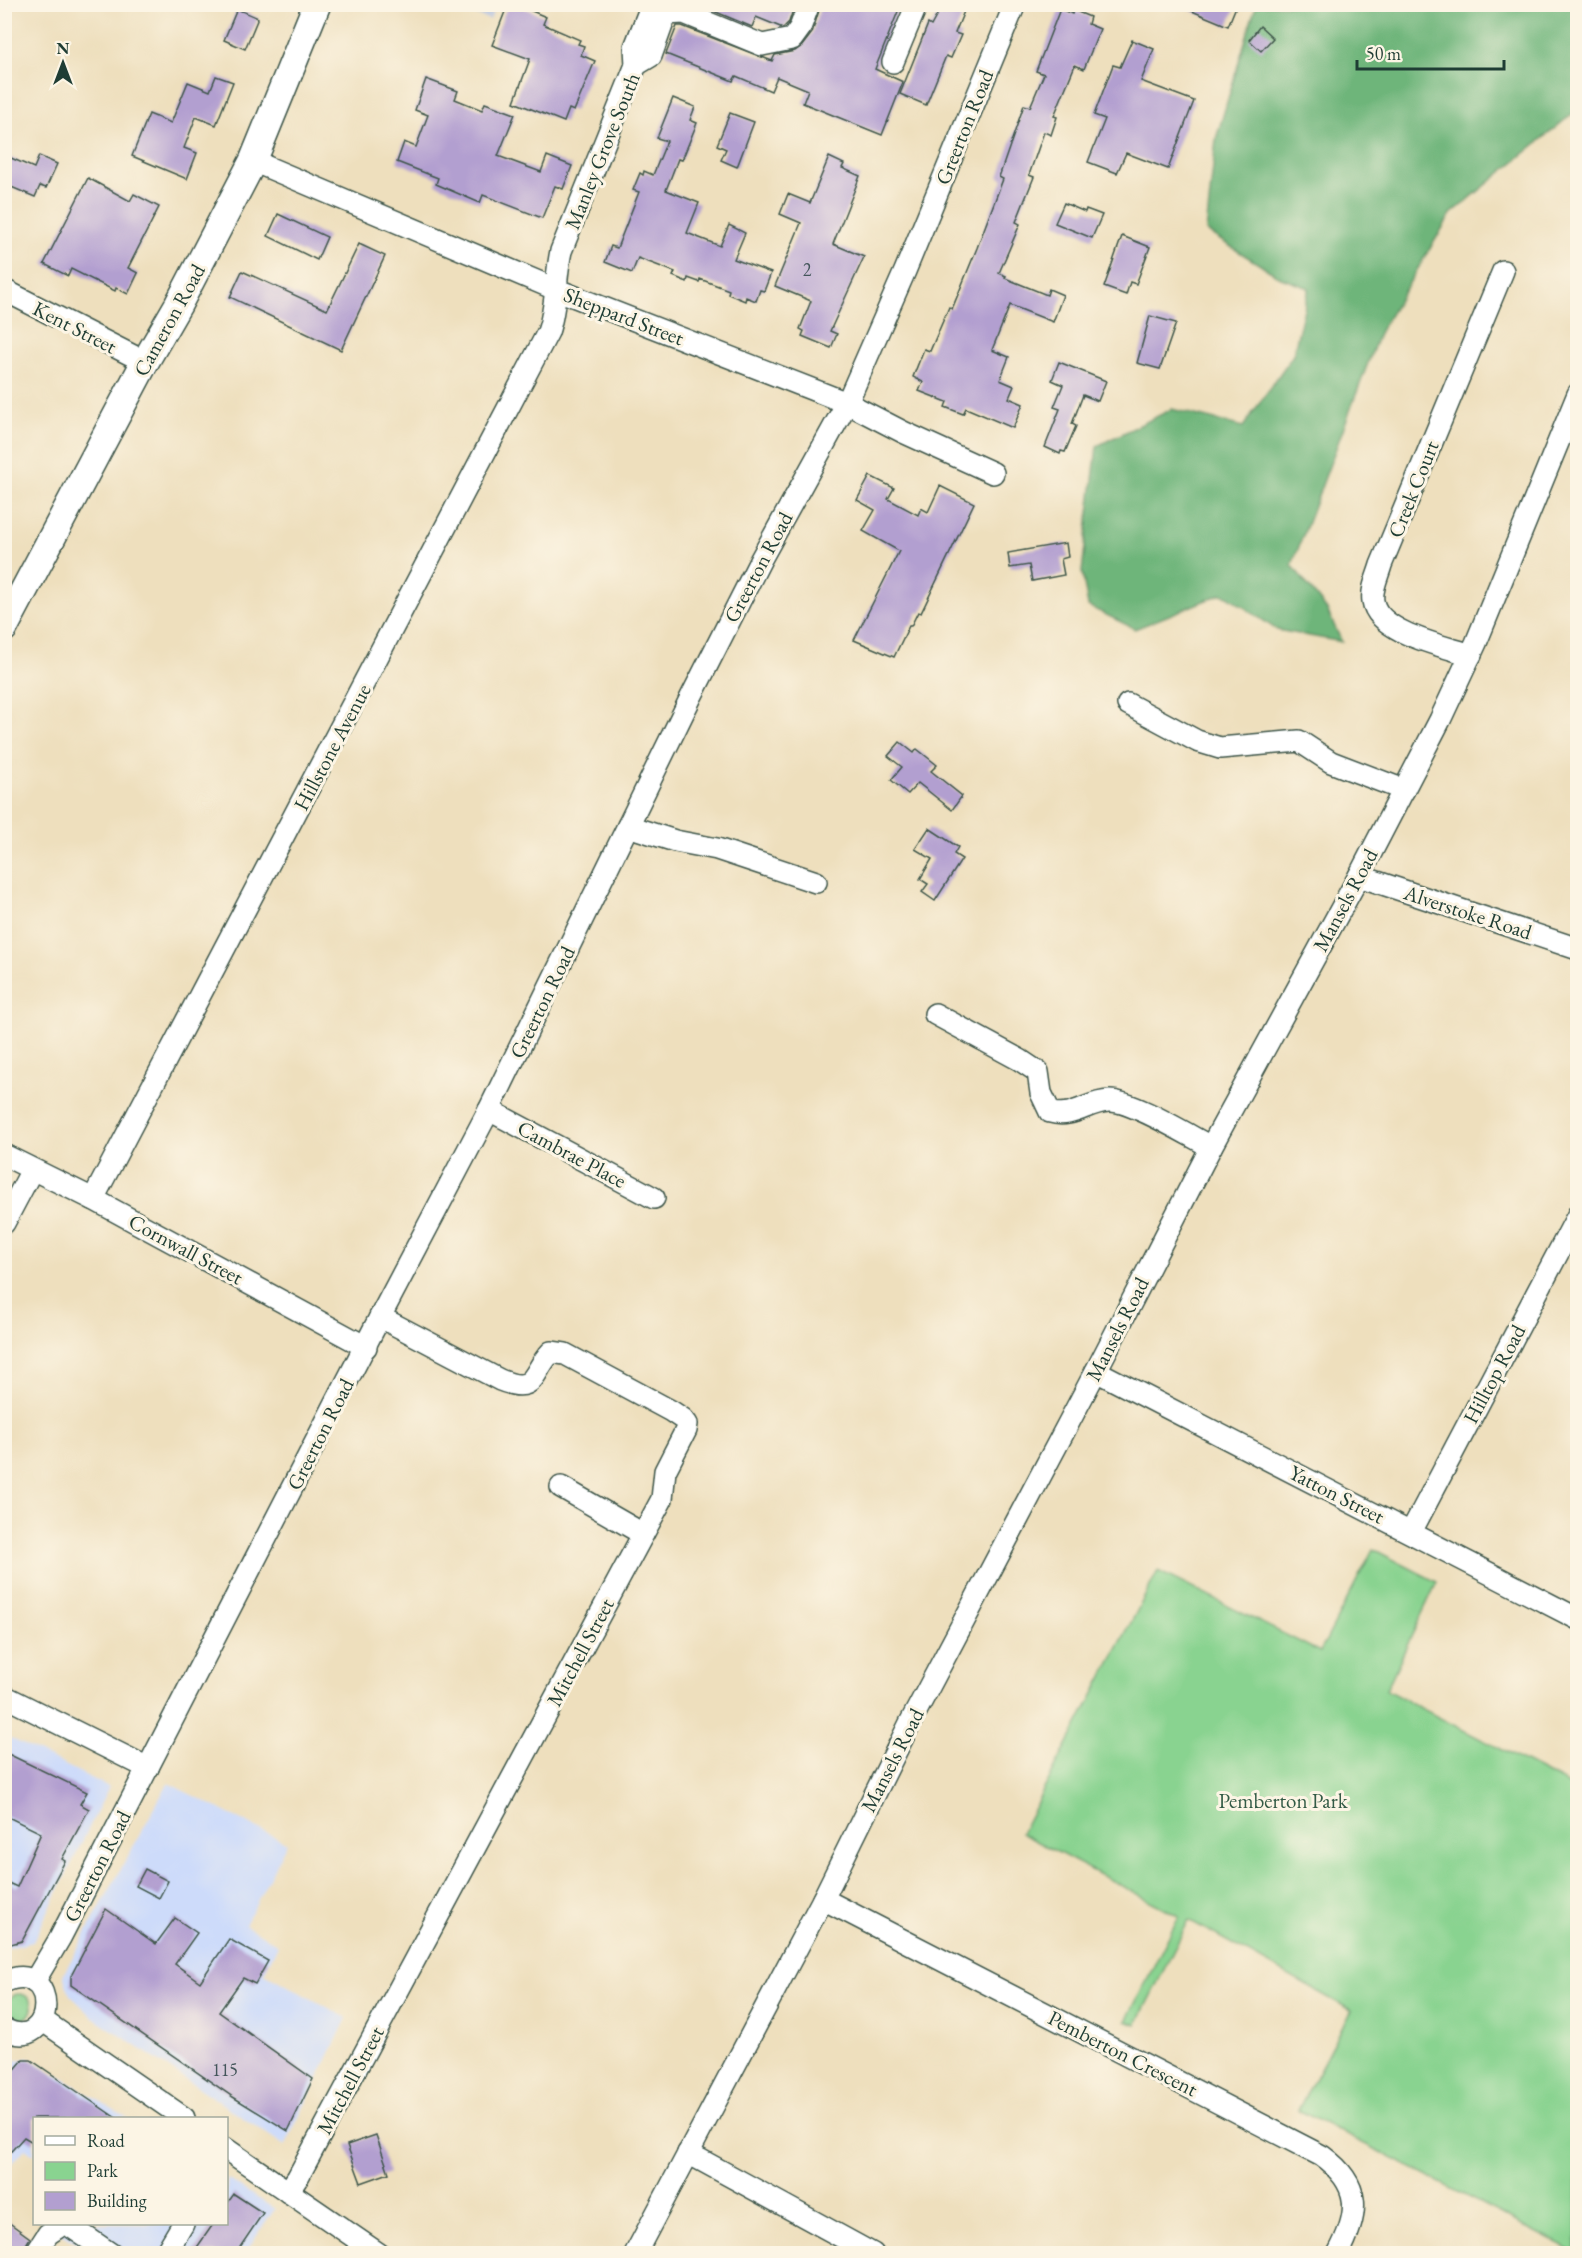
<svg xmlns="http://www.w3.org/2000/svg" width="1582" height="2258" font-family="'EB Garamond',serif">
	<rect width="100%" height="100%" fill="#fcf5e5"/>
	<filter id="ink" filterUnits="userSpaceOnUse"><feTurbulence type="fractalNoise" baseFrequency=".0167" numOctaves="2"/><feDisplacementMap in="SourceGraphic" scale="12" xChannelSelector="R" yChannelSelector="G"/><feConvolveMatrix kernelMatrix="1 2 1 2 8 2 1 2 1" color-interpolation-filters="sRGB"/></filter>
	<filter id="wash" filterUnits="userSpaceOnUse"><feTurbulence type="fractalNoise" baseFrequency=".008" numOctaves="4" result="noise"/><feDisplacementMap in="SourceGraphic" scale="24" xChannelSelector="R" yChannelSelector="G"/><feGaussianBlur stdDeviation="1.35" result="paint"/><feColorMatrix in="noise" values="0 0 0 0 0 0 0 0 0 0 0 0 0 0 0 0 0 1.4 0 .05"/><feComposite in="paint" operator="in"/></filter>
	<g filter="url(#wash)">
		<rect width="100%" height="100%" fill="#eedfbd"/>
		<g fill="#cddbfa">
			<polygon points="4,1735 109,1787 33,1942 5,1949"/>
			<polygon points="168,1783 287,1843 245,1925 278,1945 264,1973 347,2018 285,2146 93,2017 70,1995 63,1975"/>
			<polygon points="29,2058 128,2118 34,2118 34,2155 25,2149 5,2171 5,2070 12,2061"/>
			<polygon points="227,2179 275,2209 245,2253 91,2253 61,2233 67,2224 226,2224"/>
		</g>
		<polygon fill="#b9c5de" points="446,5 496,4 496,5 490,20"/>
		<g fill="#89d390" stroke="#548862" stroke-width="1.5">
			<polygon points="1373,1549 1437,1582 1386,1690 1577,1789 1577,2253 1298,2110 1351,2010 1189,1920 1136,2025 1126,2021 1179,1916 1021,1833 1158,1571 1320,1652"/>
			<circle cx="19" cy="2007" r="13"/>
		</g>
		<polygon fill="#6eb57a" stroke="#467957" stroke-width="1.5" points="1256,5 1577,5 1577,110 1451,214 1380,331 1292,565 1327,610 1342,642 1277,630 1228,596 1221,594 1135,629 1088,606 1082,572 1097,446 1172,409 1243,427 1293,355 1309,288 1281,278 1206,231 1216,139"/>
		<g id="blocks">
			<g fill="#b29fd0">
				<polygon points="508,4 515,4 546,17 543,24 580,40 578,44 584,46 581,55 595,61 574,111 569,109 564,122 514,102 530,59 492,45"/>
				<polygon points="697,4 795,4 789,22 783,28 756,17 752,27"/>
				<polygon points="821,4 901,4 875,69 903,82 882,135 803,103 808,90 777,77 771,91 736,76 733,81 666,54 677,26 682,26 772,61 775,55 795,51 802,46 812,33"/>
				<polygon points="943,4 967,4 955,33 961,35 951,58 946,56 926,105 900,94 928,24 931,26"/>
				<polygon points="1175,4 1237,4 1228,26"/>
				<polygon points="237,9 258,18 245,49 224,40"/>
				<polygon points="1060,9 1072,14 1073,10 1090,17 1088,24 1100,29 1084,69 1075,65 1054,116 1057,117 1051,135 1044,132 1029,175 1034,177 1016,222 1020,224 999,273 1006,276 1005,278 1047,295 1049,289 1063,295 1053,322 1010,305 992,350 1009,357 1000,380 1014,386 1009,398 1023,404 1013,428 966,408 963,414 945,407 947,402 919,391 923,382 913,377 924,349 930,351 949,307 952,309 977,248 1003,179 999,177 1024,105 1030,107 1044,74 1036,71"/>
				<polygon points="1260,26 1273,38 1261,51 1249,40"/>
				<polygon points="1132,40 1154,49 1141,81 1194,101 1168,169 1126,153 1117,173 1088,162 1105,119 1094,115 1113,65 1120,67"/>
				<polygon points="216,76 233,82 216,125 196,117 184,148 197,153 187,179 132,156 149,114 171,123 188,82 210,91"/>
				<polygon points="426,79 458,91 455,99 482,110 485,103 515,114 498,156 541,172 547,156 572,166 563,189 555,186 542,218 483,195 480,203 436,184 438,178 397,162 404,142 416,147 428,115 415,110"/>
				<polygon points="673,98 695,107 690,120 697,123 682,160 678,159 666,190 699,203 687,233 720,246 729,225 745,233 734,259 771,273 764,291 760,290 756,301 746,297 745,301 728,294 729,290 700,279 699,282 688,278 687,282 673,276 675,272 638,258 632,273 605,262 611,246 617,248 639,192 633,190 640,173 643,175 644,171 653,175 667,141 657,138"/>
				<polygon points="730,113 754,122 737,167 721,160 726,149 717,145"/>
				<polygon points="4,155 34,168 39,156 57,164 46,188 40,186 35,197 4,184"/>
				<polygon points="829,157 844,164 842,168 860,176 833,244 864,257 830,331 837,334 831,348 802,336 804,331 800,329 811,301 775,286 801,223 780,214 788,194 810,203"/>
				<polygon points="88,178 130,201 134,194 159,207 128,268 138,273 128,294 116,288 115,291 71,269 68,276 44,264"/>
				<polygon points="1064,203 1085,212 1086,209 1102,215 1092,238 1055,223"/>
				<polygon points="278,214 327,237 317,260 268,236"/>
				<polygon points="1122,236 1150,247 1136,284 1130,282 1126,295 1104,287"/>
				<polygon points="359,244 385,256 341,350 230,297 242,271 327,310"/>
				<polygon points="1150,316 1176,323 1160,369 1137,363"/>
				<polygon points="1059,362 1106,381 1098,401 1083,395 1072,424 1076,426 1065,452 1061,451 1060,454 1045,447 1060,409 1054,407 1063,385 1052,380"/>
				<polygon points="870,476 894,488 888,499 918,515 921,508 928,512 940,486 974,503 921,613 918,612 911,626 909,626 894,657 854,640 899,551 863,531 875,510 857,500"/>
				<polygon points="1066,543 1068,557 1061,559 1064,575 1032,581 1029,565 1010,568 1008,553"/>
				<polygon points="900,742 914,753 917,749 937,765 931,771 962,796 952,810 918,783 908,794 891,780 902,767 888,756"/>
				<polygon points="929,828 958,847 954,854 962,859 935,901 922,892 928,884 920,879 932,859 915,849"/>
				<polygon points="4,1752 87,1792 80,1804 89,1809 62,1859 65,1861 22,1941 11,1944 4,1940 4,1881 17,1887 41,1833 4,1815"/>
				<polygon points="145,1869 168,1881 159,1898 136,1886"/>
				<polygon points="106,1909 156,1944 175,1918 197,1933 175,1964 200,1982 229,1939 268,1961 255,1984 243,1978 219,2012 313,2079 288,2131 233,2097 71,1985 71,1976"/>
				<polygon points="23,2060 31,2060 116,2118 34,2118 34,2143 24,2137 4,2159 4,2082"/>
				<polygon points="376,2135 389,2173 361,2183 347,2145"/>
				<polygon points="234,2194 263,2213 236,2253 193,2253 214,2223 226,2223 226,2205"/>
				<polygon points="4,2219 30,2238 21,2253 4,2253"/>
			</g>
		</g>
	</g>
	<g filter="url(#ink)">
		<use href="#blocks" fill-opacity="0" stroke="#3e5549" stroke-width="1.5"/>
		<g fill="none" stroke-linecap="round" stroke-linejoin="round">
			<defs>
				<g id="minor">
					<polyline points="893,62 917,4"/>
					<polyline points="636,65 635,47 652,4"/>
					<polyline points="253,161 555,289 847,403 903,432 993,473"/>
					<polyline points="4,290 145,362"/>
					<path d="M1471,655C1444,646 1378,633 1373,601C1371,589 1378,576 1381,565L1503,271"/>
					<polyline points="1128,704 1197,741 1220,748 1299,741 1331,762 1404,790"/>
					<polyline points="628,826 675,841 717,849 816,882"/>
					<polyline points="1359,876 1578,949"/>
					<path d="M935,1014L1020,1060L1038,1072L1041,1093L1050,1112C1074,1119 1086,1102 1109,1101C1131,1100 1188,1135 1211,1147"/>
					<polyline points="489,1110 654,1198"/>
					<polyline points="4,1155 93,1199 366,1347"/>
					<path d="M93,1199L548,332C557,306 555,278 561,251L636,65L651,56L666,14L684,13L762,45L792,39L800,28L809,4"/>
					<polyline points="4,1223 32,1170"/>
					<polyline points="1096,1371 1578,1619"/>
					<polyline points="561,1487 643,1534"/>
					<polyline points="1411,1532 1578,1215"/>
					<polyline points="4,1696 148,1768"/>
					<path d="M823,1899L1322,2156C1362,2185 1360,2213 1338,2254"/>
					<path d="M4,1982C60,1956 57,2056 4,2029"/>
					<polyline points="34,1982 60,1938 380,1317 489,1110 691,697 761,559 847,403 905,271 1015,4"/>
					<polyline points="42,2020 184,2118"/>
					<polyline points="226,2149 379,2254"/>
					<polyline points="688,2153 873,2254"/>
					<path d="M288,2192L298,2177L662,1499L665,1471L686,1430L687,1424L683,1419L671,1411L565,1354L551,1352C531,1373 537,1395 500,1380L380,1317"/>
					<polyline points="67,2224 111,2254"/>
					<polyline points="35,2254 48,2234 63,2224"/>
					<polyline points="165,2254 183,2224"/>
					<polyline points="635,2254 823,1899 910,1723 1096,1371 1211,1147 1359,876 1440,720 1476,643 1578,394"/>
				</g>
				<polyline id="major" points="4,628 145,362 178,305 253,161 317,4"/>
			</defs>
			<use href="#minor" stroke="#3e5549" stroke-width="24"/>
			<use href="#major" stroke="#3e5549" stroke-width="30"/>
			<use href="#minor" stroke="#fff" stroke-width="21"/>
			<use href="#major" stroke="#fff" stroke-width="27"/>
		</g>
	</g>
	<g text-anchor="middle" dominant-baseline="central" stroke-width="6" stroke-linejoin="round" paint-order="stroke">
		<g font-size="18" fill="#44565b">
			<text x="807" y="269">2</text>
			<text x="225" y="2069">115</text>
		</g>
		<g font-size="21" fill="#1f3d34" stroke="#fcf5e5">
			<text transform="translate(964 127) rotate(-68)">Greerton Road</text>
			<text transform="translate(602 151) rotate(-68)">Manley Grove South</text>
			<text transform="translate(624 316) rotate(21)">Sheppard Street</text>
			<text transform="translate(169 320) rotate(-61)">Cameron Road</text>
			<text transform="translate(75 327) rotate(27)">Kent Street</text>
			<text transform="translate(1413 489) rotate(-68)">Creek Court</text>
			<text transform="translate(758 567) rotate(-62)">Greerton Road</text>
			<text transform="translate(332 747) rotate(-62)">Hillstone Avenue</text>
			<text transform="translate(1345 900) rotate(-62)">Mansels Road</text>
			<text transform="translate(1468 912) rotate(18)">Alverstoke Road</text>
			<text transform="translate(542 1002) rotate(-64)">Greerton Road</text>
			<text transform="translate(572 1154) rotate(28)">Cambrae Place</text>
			<text transform="translate(186 1249) rotate(28)">Cornwall Street</text>
			<text transform="translate(1117 1329) rotate(-63)">Mansels Road</text>
			<text transform="translate(1494 1374) rotate(-62)">Hilltop Road</text>
			<text transform="translate(320 1434) rotate(-63)">Greerton Road</text>
			<text transform="translate(1337 1494) rotate(27)">Yatton Street</text>
			<text transform="translate(580 1652) rotate(-62)">Mitchell Street</text>
			<text transform="translate(892 1760) rotate(-63)">Mansels Road</text>
			<text transform="translate(97 1866) rotate(-63)">Greerton Road</text>
			<text transform="translate(1123 2053) rotate(27)">Pemberton Crescent</text>
			<text transform="translate(350 2080) rotate(-62)">Mitchell Street</text>
		</g>
		<g font-size="21" fill="#345b46" stroke="#fcf5e5">
			<text x="1283" y="1800">Pemberton Park</text>
		</g>
	</g>
	<rect width="1582" height="2258" fill="none" stroke="#fcf5e5" stroke-width="24"/>
	<rect x="33" y="2117" width="195" height="108" fill="#fcf5e5" stroke="#a4ab9e" stroke-width="1.5"/>
	<rect x="45" y="2136" width="30" height="9" fill="#ffffff" stroke="#a4ab9e" stroke-width="1.5"/>
	<text x="87" y="2147" font-size="18" fill="#1f3d34">Road</text>
	<rect x="45" y="2162" width="30" height="18" fill="#89d390" stroke="#a4ab9e" stroke-width="1.5"/>
	<text x="87" y="2177" font-size="18" fill="#1f3d34">Park</text>
	<rect x="45" y="2192" width="30" height="18" fill="#b29fd0" stroke="#a4ab9e" stroke-width="1.5"/>
	<text x="87" y="2207" font-size="18" fill="#1f3d34">Building</text>
	<g transform="translate(63 63)" stroke="#fcf5e5" stroke-width="4.5" paint-order="stroke">
	<path d="M0-4.5L10 22L0 15L-10 22Z" fill="#1f3d34"/>
	<text y="-9" font-size="16" font-weight="bold" text-anchor="middle" fill="#1f3d34">N</text>
	</g>
	<path d="M1357 60v9h147v-9" fill="none" stroke="#1f3d34" stroke-width="3"/>
	<text x="1366" y="60" font-size="18" fill="#1f3d34" stroke="#fcf5e5" stroke-width="4.5" paint-order="stroke">50 m</text>
</svg>
